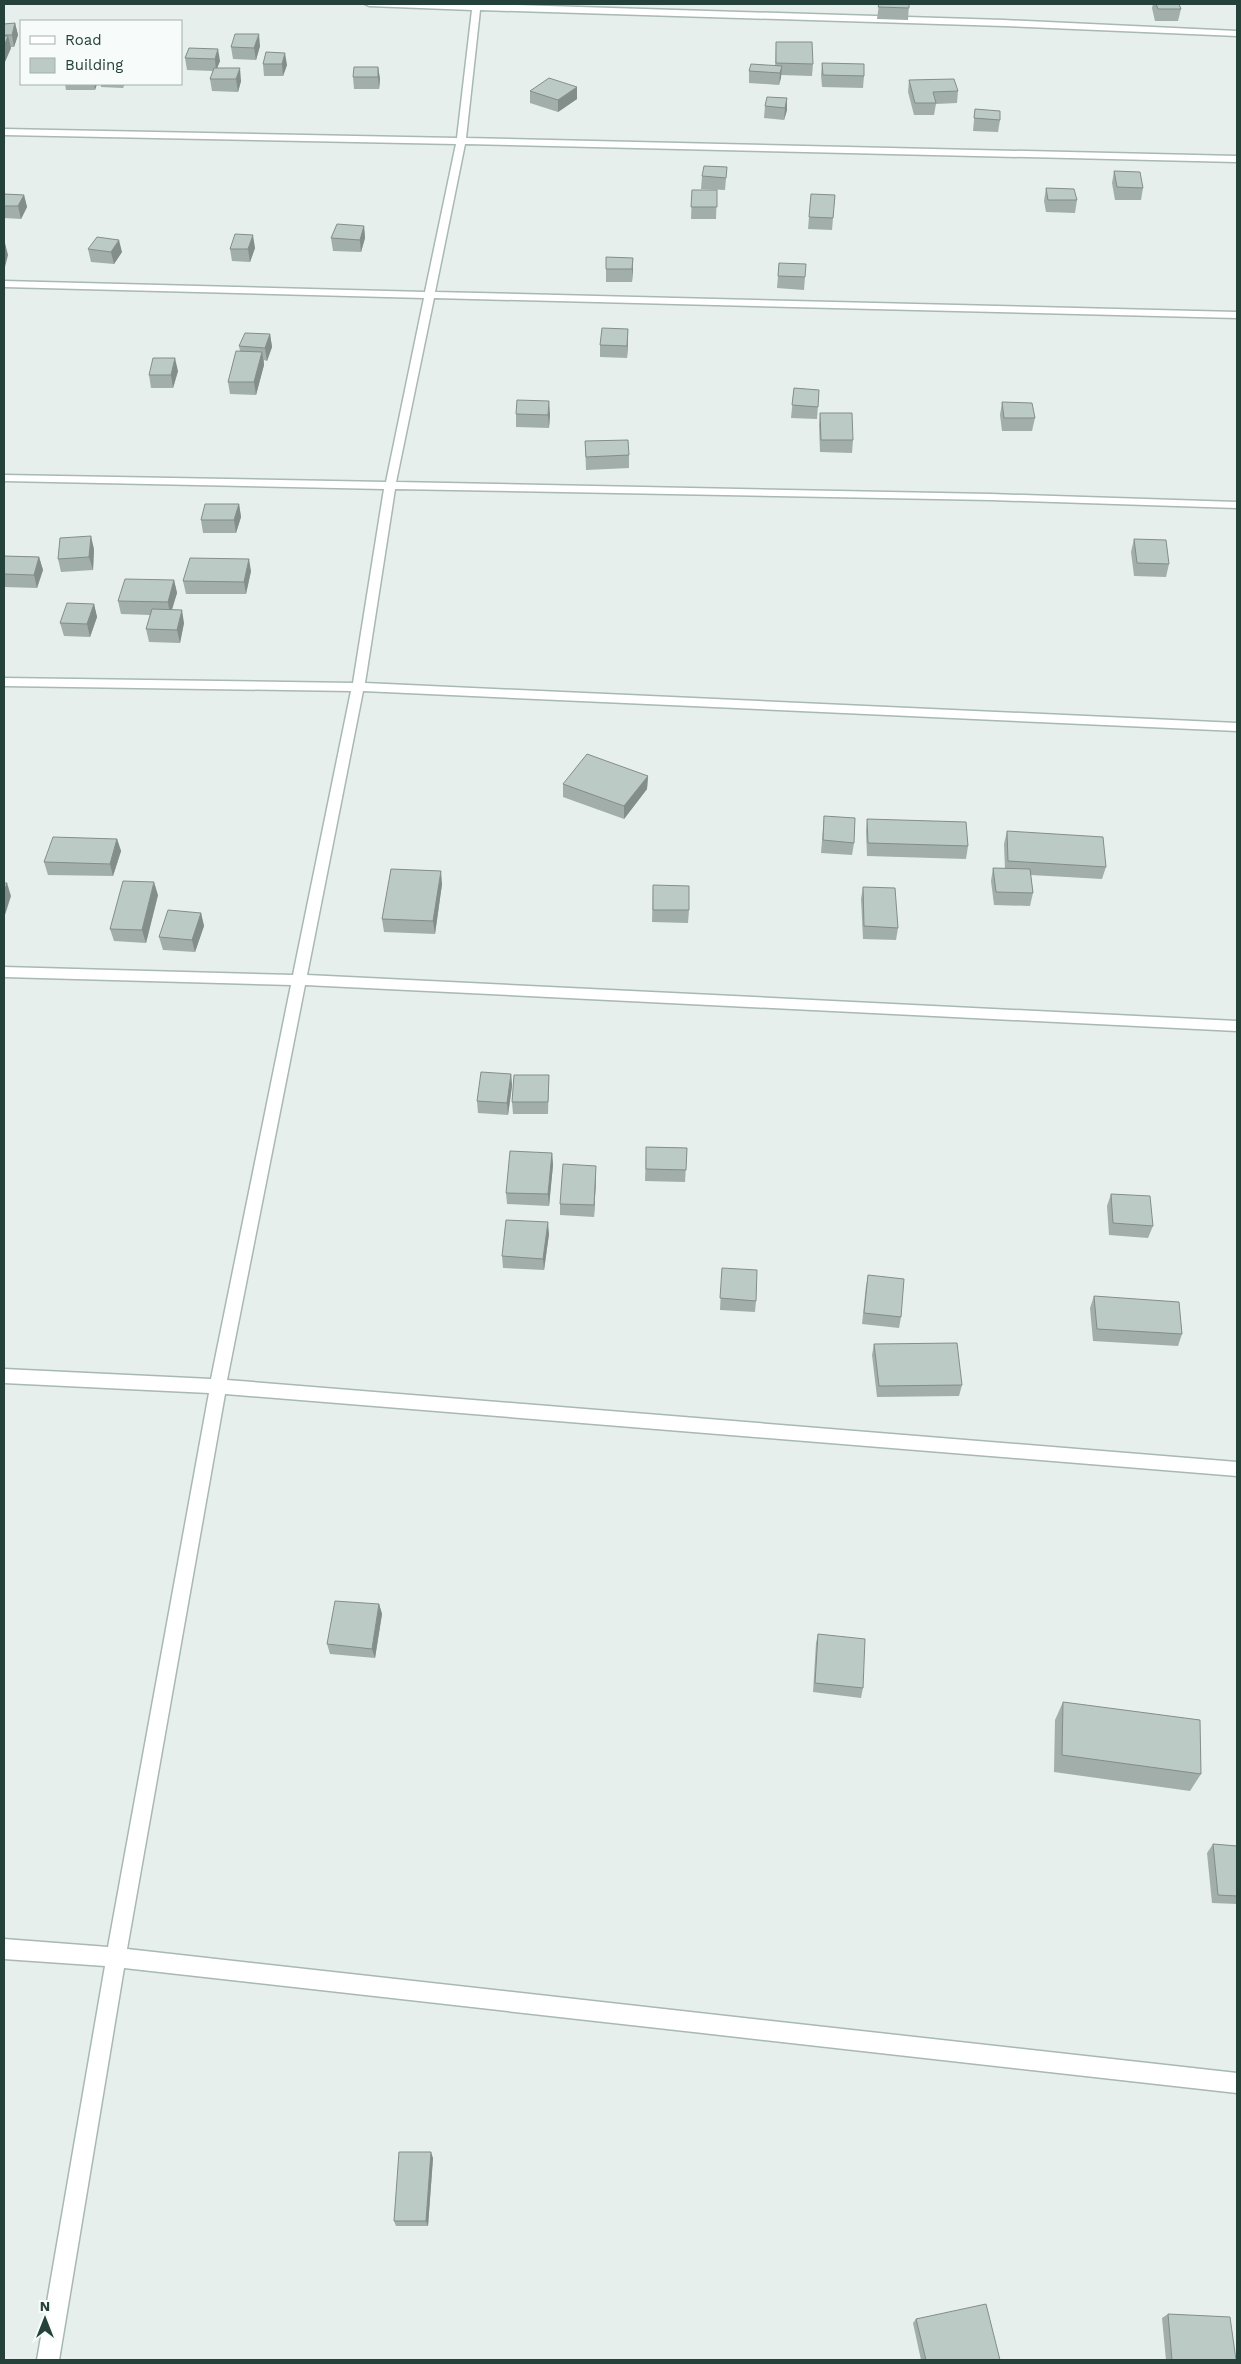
<svg xmlns="http://www.w3.org/2000/svg" width="1241" height="2364" font-family="'Work Sans',sans-serif">
	<rect width="100%" height="100%" fill="#e6efeb"/>
	<g fill="none" stroke-linecap="round" stroke-linejoin="round">
		<defs>
			<polygon id="street" points="365,4 481,4 1004,20 1237,31 1237,36 1004,26 480,10 466,138 1237,156 1237,162 465,144 435,292 1237,312 1237,318 434,298 396,482 991,494 1237,502 1237,508 991,500 395,489 365,683 1237,723 1237,731 363,691 307,975 1237,1021 1237,1031 305,985 227,1380 1237,1462 1237,1476 225,1394 127,1949 1237,2073 1237,2093 124,1968 59,2360 37,2360 105,1966 4,1959 4,1939 108,1947 209,1393 4,1383 4,1369 211,1379 291,985 4,977 4,967 293,975 351,691 4,686 4,678 353,683 384,489 4,481 4,475 386,482 424,298 4,287 4,281 425,292 456,144 4,135 4,129 457,138 472,10 369,6"/>
		</defs>
		<use href="#street" stroke="#a8b8b2" stroke-width="3"/>
		<use href="#street" fill="#fff" fill-rule="evenodd"/>
	</g>
	<g fill="#a1aea9">
		<polygon points="879,4 909,4 908,20 877,19"/>
		<polygon points="1153,4 1179,4 1181,9 1178,21 1155,21 1152,8"/>
		<polygon points="15,23 18,35 14,47 11,47 11,48 4,64 4,24"/>
		<polygon points="776,42 813,64 812,76 781,75 779,85 749,83 749,71 775,66"/>
		<polygon points="260,46 256,60 233,59 231,47"/>
		<polygon points="189,48 220,61 217,68 241,81 238,92 212,91 210,79 213,71 187,70 185,58"/>
		<polygon points="266,52 287,65 283,76 264,76 263,64"/>
		<polygon points="822,63 864,76 863,88 822,87 821,75"/>
		<polygon points="378,67 380,79 379,89 354,89 353,77"/>
		<polygon points="909,80 958,91 957,103 936,104 934,115 914,115 908,92"/>
		<polygon points="65,84 97,84 95,90 66,90"/>
		<polygon points="101,84 125,84 123,88 101,87"/>
		<polygon points="530,91 577,99 558,112 530,103"/>
		<polygon points="787,98 787,110 784,120 764,118 765,106"/>
		<polygon points="975,109 1000,120 998,132 973,131"/>
		<polygon points="727,167 725,190 701,189 702,176"/>
		<polygon points="1114,171 1143,188 1141,200 1115,200 1112,183"/>
		<polygon points="1046,188 1077,200 1075,213 1046,212 1044,201"/>
		<polygon points="692,190 717,190 716,219 691,219"/>
		<polygon points="4,194 24,195 27,207 21,219 4,218"/>
		<polygon points="835,195 832,230 808,229 809,217"/>
		<polygon points="364,226 365,238 361,252 333,251 331,238"/>
		<polygon points="255,248 250,262 232,261 230,249"/>
		<polygon points="88,249 122,252 114,264 91,262"/>
		<polygon points="633,258 632,282 606,282 606,269"/>
		<polygon points="779,263 805,277 804,290 777,288"/>
		<polygon points="628,329 628,342 627,358 600,357 600,345"/>
		<polygon points="270,334 272,347 267,361 264,360 264,365 256,395 230,394 228,382 240,351 239,346"/>
		<polygon points="178,371 173,388 151,388 149,375"/>
		<polygon points="794,388 819,390 817,419 791,418"/>
		<polygon points="1002,402 1035,418 1032,431 1002,431 1000,415"/>
		<polygon points="820,413 853,440 852,453 820,452 819,425"/>
		<polygon points="516,414 550,414 549,428 516,427"/>
		<polygon points="585,441 629,455 629,468 586,470"/>
		<polygon points="239,504 241,517 236,533 203,533 201,520"/>
		<polygon points="1134,539 1169,564 1166,577 1134,576 1131,552"/>
		<polygon points="94,549 93,570 61,572 58,559"/>
		<polygon points="4,556 39,557 43,570 37,588 4,587"/>
		<polygon points="251,571 246,594 186,594 183,581"/>
		<polygon points="174,580 177,593 172,610 184,623 180,643 149,642 146,629 150,615 121,614 118,601"/>
		<polygon points="94,604 97,617 90,637 64,636 60,623"/>
		<polygon points="648,776 647,789 624,819 563,797 563,784"/>
		<polygon points="824,816 854,843 852,855 821,853"/>
		<polygon points="867,819 968,846 966,859 867,856 866,831"/>
		<polygon points="1007,831 1106,867 1102,879 1031,875 1033,893 1030,906 994,905 991,881 993,868 1005,869 1004,844"/>
		<polygon points="117,839 121,851 113,876 48,875 44,862"/>
		<polygon points="442,884 435,934 384,932 382,919"/>
		<polygon points="653,885 689,910 688,923 652,922"/>
		<polygon points="863,887 898,928 896,940 863,939 861,899"/>
		<polygon points="158,895 146,943 114,941 110,929"/>
		<polygon points="201,913 204,926 195,952 163,950 159,937"/>
		<polygon points="511,1074 512,1086 508,1115 478,1113 477,1101"/>
		<polygon points="549,1075 548,1114 513,1114 512,1102"/>
		<polygon points="646,1147 687,1148 685,1182 645,1181"/>
		<polygon points="552,1153 553,1165 549,1206 507,1204 506,1193"/>
		<polygon points="596,1178 594,1217 560,1215 560,1204"/>
		<polygon points="1111,1194 1153,1226 1148,1238 1109,1235 1107,1206"/>
		<polygon points="549,1234 544,1270 503,1268 502,1256"/>
		<polygon points="722,1268 756,1301 755,1312 720,1310"/>
		<polygon points="868,1275 901,1317 899,1328 862,1324 866,1286"/>
		<polygon points="1094,1296 1182,1334 1178,1346 1093,1341 1090,1308"/>
		<polygon points="874,1344 962,1385 959,1396 877,1397 872,1355"/>
		<polygon points="379,1604 382,1614 375,1658 330,1654 327,1644"/>
		<polygon points="818,1634 863,1688 861,1698 813,1692 816,1643"/>
		<polygon points="1063,1702 1201,1774 1190,1791 1054,1772 1055,1720"/>
		<polygon points="1213,1844 1237,1846 1237,1904 1212,1903 1207,1853"/>
		<polygon points="433,2158 428,2226 396,2226 394,2221"/>
		<polygon points="1168,2314 1236,2360 1166,2360 1162,2318"/>
		<polygon points="916,2319 1000,2360 921,2360 913,2323"/>
	</g>
	<g fill="#838d89">
		<polygon points="15,23 18,35 14,47 12,35"/>
		<polygon points="259,34 260,46 256,60 254,48"/>
		<polygon points="8,36 11,48 4,64 4,46"/>
		<polygon points="218,49 220,61 216,71 215,59"/>
		<polygon points="285,53 287,65 283,76 282,64"/>
		<polygon points="782,66 781,78 779,85 780,73"/>
		<polygon points="378,67 380,79 379,89 378,77"/>
		<polygon points="240,68 241,81 238,92 236,79"/>
		<polygon points="94,84 97,84 95,90"/>
		<polygon points="577,87 577,99 558,112 558,100"/>
		<polygon points="787,98 787,110 784,120 785,108"/>
		<polygon points="24,195 27,207 21,219 18,206"/>
		<polygon points="364,226 365,238 361,252 360,240"/>
		<polygon points="253,235 255,248 250,262 248,249"/>
		<polygon points="119,240 122,252 114,264 111,252"/>
		<polygon points="5,243 8,255 4,271 4,247"/>
		<polygon points="633,258 633,270 632,282 632,269"/>
		<polygon points="628,329 628,342 627,358 627,346"/>
		<polygon points="270,334 272,347 267,361 265,348"/>
		<polygon points="262,352 264,365 256,395 254,382"/>
		<polygon points="175,358 178,371 173,388 171,375"/>
		<polygon points="549,401 550,414 549,428 548,415"/>
		<polygon points="239,504 241,517 236,533 234,520"/>
		<polygon points="91,536 94,549 93,570 89,557"/>
		<polygon points="39,557 43,570 37,588 34,575"/>
		<polygon points="249,559 251,571 246,594 244,582"/>
		<polygon points="174,580 177,593 170,615 168,602"/>
		<polygon points="94,604 97,617 90,637 87,624"/>
		<polygon points="182,610 184,623 180,643 177,630"/>
		<polygon points="648,776 647,789 624,819 624,806"/>
		<polygon points="117,839 121,851 113,876 110,864"/>
		<polygon points="441,871 442,884 435,934 433,921"/>
		<polygon points="154,882 158,895 146,943 142,930"/>
		<polygon points="7,883 11,896 4,918 4,892"/>
		<polygon points="201,913 204,926 195,952 192,940"/>
		<polygon points="511,1074 512,1086 508,1115 507,1103"/>
		<polygon points="552,1153 553,1165 549,1206 548,1194"/>
		<polygon points="596,1166 596,1178 594,1217 594,1205"/>
		<polygon points="548,1222 549,1234 544,1270 543,1259"/>
		<polygon points="379,1604 382,1614 375,1658 372,1649"/>
		<polygon points="431,2152 433,2158 428,2226 426,2221"/>
	</g>
	<g fill="#bbcac4" stroke="#838d89">
		<polygon points="879,4 909,4 909,8 878,7"/>
		<polygon points="1156,4 1179,4 1181,9 1158,9"/>
		<polygon points="15,23 12,35 4,35 4,24"/>
		<polygon points="235,34 259,34 254,48 231,47"/>
		<polygon points="4,36 8,36 4,46"/>
		<polygon points="776,42 812,42 813,64 776,63"/>
		<polygon points="189,48 218,49 215,59 185,58"/>
		<polygon points="266,52 285,53 282,64 263,64"/>
		<polygon points="822,63 864,64 864,76 823,75"/>
		<polygon points="751,64 782,66 780,73 749,71"/>
		<polygon points="354,67 378,67 378,77 353,77"/>
		<polygon points="214,68 240,68 236,79 210,79"/>
		<polygon points="549,78 577,87 558,100 530,91"/>
		<polygon points="954,79 958,91 933,92 936,103 915,103 909,80"/>
		<polygon points="767,97 787,98 785,108 765,106"/>
		<polygon points="975,109 1000,111 1000,120 974,118"/>
		<polygon points="704,166 727,167 726,178 702,176"/>
		<polygon points="1114,171 1140,172 1143,188 1117,187"/>
		<polygon points="1046,188 1074,189 1077,200 1048,200"/>
		<polygon points="692,190 717,190 717,207 691,207"/>
		<polygon points="4,194 24,195 18,206 4,206"/>
		<polygon points="811,194 835,195 833,218 809,217"/>
		<polygon points="337,224 364,226 360,240 331,238"/>
		<polygon points="235,234 253,235 248,249 230,249"/>
		<polygon points="97,237 119,240 111,252 88,249"/>
		<polygon points="606,257 633,258 632,269 606,269"/>
		<polygon points="779,263 806,264 805,277 778,276"/>
		<polygon points="602,328 628,329 627,346 600,345"/>
		<polygon points="245,333 270,334 265,348 239,346"/>
		<polygon points="236,351 262,352 254,382 228,382"/>
		<polygon points="153,358 175,358 171,375 149,375"/>
		<polygon points="794,388 819,390 818,407 792,405"/>
		<polygon points="517,400 549,401 548,415 516,414"/>
		<polygon points="1002,402 1032,403 1035,418 1004,418"/>
		<polygon points="820,413 852,413 853,440 821,440"/>
		<polygon points="628,440 629,455 586,457 585,441"/>
		<polygon points="205,504 239,504 234,520 201,520"/>
		<polygon points="91,536 89,557 58,559 60,538"/>
		<polygon points="1134,539 1166,540 1169,564 1137,563"/>
		<polygon points="4,556 39,557 34,575 4,574"/>
		<polygon points="190,558 249,559 244,582 183,581"/>
		<polygon points="125,579 174,580 168,602 118,601"/>
		<polygon points="67,603 94,604 87,624 60,623"/>
		<polygon points="152,609 182,610 177,630 146,629"/>
		<polygon points="587,754 648,776 624,806 563,784"/>
		<polygon points="824,816 855,818 854,843 823,840"/>
		<polygon points="867,819 966,822 968,846 868,843"/>
		<polygon points="1007,831 1103,837 1106,867 1008,861"/>
		<polygon points="53,837 117,839 110,864 44,862"/>
		<polygon points="993,868 1030,869 1033,893 996,892"/>
		<polygon points="391,869 441,871 433,921 382,919"/>
		<polygon points="123,881 154,882 142,930 110,929"/>
		<polygon points="4,883 7,883 4,892"/>
		<polygon points="653,885 689,886 689,910 653,910"/>
		<polygon points="863,887 895,888 898,928 864,926"/>
		<polygon points="168,910 201,913 192,940 159,937"/>
		<polygon points="481,1072 511,1074 507,1103 477,1101"/>
		<polygon points="514,1075 549,1075 548,1102 512,1102"/>
		<polygon points="646,1147 687,1148 686,1170 646,1169"/>
		<polygon points="510,1151 552,1153 548,1194 506,1193"/>
		<polygon points="563,1164 596,1166 594,1205 560,1204"/>
		<polygon points="1111,1194 1150,1196 1153,1226 1113,1223"/>
		<polygon points="506,1220 548,1222 543,1259 502,1256"/>
		<polygon points="722,1268 757,1270 756,1301 720,1298"/>
		<polygon points="868,1275 904,1279 901,1317 864,1313"/>
		<polygon points="1094,1296 1179,1302 1182,1334 1097,1329"/>
		<polygon points="957,1343 962,1385 879,1386 874,1344"/>
		<polygon points="335,1601 379,1604 372,1649 327,1644"/>
		<polygon points="818,1634 865,1639 863,1688 815,1683"/>
		<polygon points="1063,1702 1200,1720 1201,1774 1062,1755"/>
		<polygon points="1213,1844 1237,1846 1237,1896 1218,1895"/>
		<polygon points="399,2152 431,2152 426,2221 394,2221"/>
		<polygon points="986,2304 1000,2360 926,2360 916,2319"/>
		<polygon points="1168,2314 1230,2317 1236,2360 1172,2360"/>
	</g>
	<rect width="1241" height="2364" fill="none" stroke="#24423a" stroke-width="10"/>
	<rect x="20" y="20" width="162" height="65" fill="#f7fbf9" stroke="#a3b1ad"/>
	<rect x="30" y="36" width="25" height="8" fill="#ffffff" stroke="#a3b1ad"/>
	<text x="65" y="45" font-size="15" fill="#24423a">Road</text>
	<rect x="30" y="58" width="25" height="15" fill="#bbcac4" stroke="#a3b1ad"/>
	<text x="65" y="70" font-size="15" fill="#24423a">Building</text>
	<g transform="translate(45 2319)" stroke="#f7fbf9" stroke-width="4" paint-order="stroke">
	<path d="M0-4L9 19L0 12L-9 19Z" fill="#24423a"/>
	<text y="-8" font-size="14" font-weight="bold" text-anchor="middle" fill="#24423a">N</text>
	</g>
</svg>
